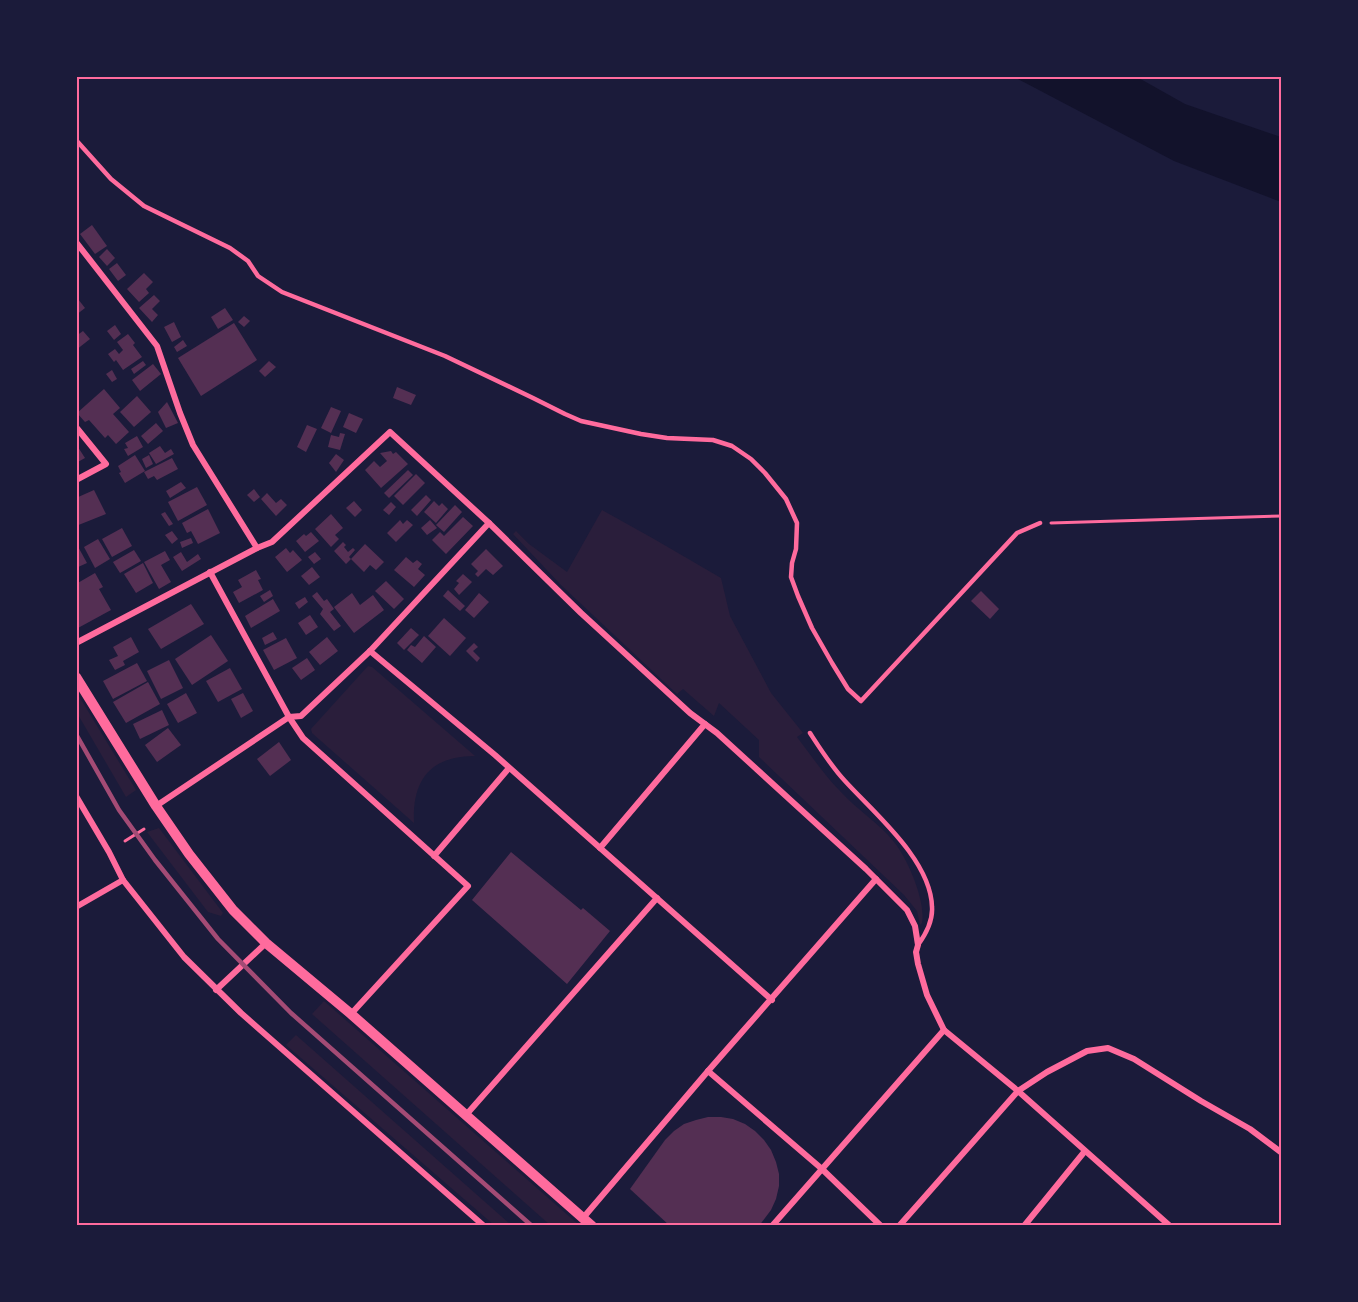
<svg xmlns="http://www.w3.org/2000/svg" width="1358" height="1302" font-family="'PT Sans',sans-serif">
	<rect width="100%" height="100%" fill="#1b1b3a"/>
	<g fill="#2a1e3b">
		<path d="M602,510L654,539L721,578L730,616L771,693L803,733L797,737C811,755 824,775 840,791C856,809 879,823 894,842C908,859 926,902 922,923L920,925L917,911L904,895L759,757V740L719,703L714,716L683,689L677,694L561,585L513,534L516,531L529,544L567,572Z"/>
		<path d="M368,666L372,667L475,756C431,756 412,779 414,823L312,733L311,729Z"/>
		<polygon points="77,693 136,790 126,797 77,713"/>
		<polygon points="159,828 223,913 221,916 208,912 147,832"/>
		<polygon points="324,1001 579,1225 550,1225 312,1014"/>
		<polygon points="296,1035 511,1225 494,1225 286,1045"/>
	</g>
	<polygon fill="#12122b" points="1014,77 1137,77 1185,104 1281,137 1281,202 1174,161"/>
	<g fill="#542f53">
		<polygon points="92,225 107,246 95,254 80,234"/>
		<polygon points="107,249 115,258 107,266 99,257"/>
		<polygon points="117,263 126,275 118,281 109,269"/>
		<polygon points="144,273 153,282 146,289 149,293 139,302 127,289"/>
		<polygon points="154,295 160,301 152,309 158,315 152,322 139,308"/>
		<polygon points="78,299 85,308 76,315 76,300"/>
		<polygon points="225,308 233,320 218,329 211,317"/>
		<polygon points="244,316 250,321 244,327 238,322"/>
		<polygon points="174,322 181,337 172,342 164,327"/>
		<polygon points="234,323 257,360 201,396 178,358"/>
		<polygon points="115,325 121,334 114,340 107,331"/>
		<polygon points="83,331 90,339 76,350 76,336"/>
		<polygon points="128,334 135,343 133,345 142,357 123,370 116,360 114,362 108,354 115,349 119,354 123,350 117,342"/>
		<polygon points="183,340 187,346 177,352 174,347"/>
		<polygon points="143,361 146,365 134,374 131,369"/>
		<polygon points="269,361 276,367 265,377 259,371"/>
		<polygon points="153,364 161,374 140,391 132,380"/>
		<polygon points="112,370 117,379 112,382 106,374"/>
		<polygon points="397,387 416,395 411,405 393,398"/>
		<polygon points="104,389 120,408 113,414 129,432 116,444 108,435 105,438 89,420 85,422 77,413"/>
		<polygon points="137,396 151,412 134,427 120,412"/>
		<polygon points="167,402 178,423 166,428 158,412"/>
		<polygon points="331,407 341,411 331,433 321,428"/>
		<polygon points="349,413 363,419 356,433 343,427"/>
		<polygon points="156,423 163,431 148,444 141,436"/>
		<polygon points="307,425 317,429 306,452 297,447"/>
		<polygon points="340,433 345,434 340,450 328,447 331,435 339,437"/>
		<polygon points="137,436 143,447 128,456 124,449 128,448 125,443"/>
		<polygon points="76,444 85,458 76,463"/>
		<polygon points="160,446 165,453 171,449 174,454 156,464 149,453"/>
		<polygon points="391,451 393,454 396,452 408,464 381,488 365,470 374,461 380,467 387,461 380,453"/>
		<polygon points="336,454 344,460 336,472 329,463"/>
		<polygon points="135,455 145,471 125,483 119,473 121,472 118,466"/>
		<polygon points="149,455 153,464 146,468 142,459"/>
		<polygon points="172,458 178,469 157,480 154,476 148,479 144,472"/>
		<polygon points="408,470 413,475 389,498 384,493"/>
		<polygon points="416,474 425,483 403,505 394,496"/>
		<polygon points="181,482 186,488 170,498 166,491"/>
		<polygon points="197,487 207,505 178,521 168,502"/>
		<polygon points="254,489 260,497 254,502 247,495"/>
		<polygon points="94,490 106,514 76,526 76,498"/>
		<polygon points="267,493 276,503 281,499 287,505 276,516 261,499"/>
		<polygon points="426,495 431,500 417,516 411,510"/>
		<polygon points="354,501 362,510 355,517 346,508"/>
		<polygon points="434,501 439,506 442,503 448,509 436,523 424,512"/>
		<polygon points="391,502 396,507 389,515 383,510"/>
		<polygon points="455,505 462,512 444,532 436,525"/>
		<polygon points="208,509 220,533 198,544 191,531 187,533 182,523"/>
		<polygon points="165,512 173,524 169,526 161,514"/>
		<polygon points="331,514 343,528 335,535 339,539 331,547 315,529"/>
		<polygon points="463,517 473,526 446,554 432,540 440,532 444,536"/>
		<polygon points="400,520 403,524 407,520 413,525 396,542 387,533"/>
		<polygon points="430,520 437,528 427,535 421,528"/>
		<polygon points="122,528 132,546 112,557 102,539"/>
		<polygon points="172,531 178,539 172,544 165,535"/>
		<polygon points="311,532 319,541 305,552 296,541 304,534 306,536"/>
		<polygon points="191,538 193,543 182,548 180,542"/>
		<polygon points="98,539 110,559 95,568 84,547"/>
		<polygon points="343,542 346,545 344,547 348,552 353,548 355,550 349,557 351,559 346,564 334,551"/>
		<polygon points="76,543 87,563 76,568"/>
		<polygon points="365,544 384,562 376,570 370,565 364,572 351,559"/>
		<polygon points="286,548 290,553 293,550 302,560 287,572 275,557"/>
		<polygon points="486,549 503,566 493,575 486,569 478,577 475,574 478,571 471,564"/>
		<polygon points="134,550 141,561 120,573 113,562"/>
		<polygon points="165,551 170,560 161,565 171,582 159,589 144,562"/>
		<polygon points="181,552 187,562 198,554 201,559 182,571 173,557"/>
		<polygon points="315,552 321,559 314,564 308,557"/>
		<polygon points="406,557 413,563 417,560 422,564 418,569 425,575 414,587 394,570"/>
		<polygon points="143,563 153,583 136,593 124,574"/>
		<polygon points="312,567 320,577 309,585 301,576"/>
		<polygon points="256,570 261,579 258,580 263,590 239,603 233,592 242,587 238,580"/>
		<polygon points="95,573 103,587 99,589 111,610 78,628 76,584"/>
		<polygon points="463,574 472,582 459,595 454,589 459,583 456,581"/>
		<polygon points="386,581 404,599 394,609 375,591"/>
		<polygon points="270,590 273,596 264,602 260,596"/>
		<polygon points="448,590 465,606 460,611 443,596"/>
		<polygon points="981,591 999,609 990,619 971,601"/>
		<polygon points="317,592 324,601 327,599 334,609 330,612 341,626 334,631 320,614 323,609 312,596"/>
		<polygon points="352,593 360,605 373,595 384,610 354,633 334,607"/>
		<polygon points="479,593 489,602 474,618 465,610"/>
		<polygon points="305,597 308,602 299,609 295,603"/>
		<polygon points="273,599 280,611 251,628 245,616"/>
		<polygon points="191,604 204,624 161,649 148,629"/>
		<polygon points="310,615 318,627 306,635 298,623"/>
		<polygon points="444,618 466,638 450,656 428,636"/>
		<polygon points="411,628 419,635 404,650 397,643"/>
		<polygon points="273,632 277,639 265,645 262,638"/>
		<polygon points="211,635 228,661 192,685 175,659"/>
		<polygon points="424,636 436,647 422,663 407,650 411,645 415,647"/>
		<polygon points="131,637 139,652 123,661 125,665 115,670 109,660 118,656 113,647"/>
		<polygon points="327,637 338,651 320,665 309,652"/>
		<polygon points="286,638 297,658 274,670 263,650"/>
		<polygon points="474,643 478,647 473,651 480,658 477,662 466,651"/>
		<polygon points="307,658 315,670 301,680 292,668"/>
		<polygon points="169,660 183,688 161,699 147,671"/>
		<polygon points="137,663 147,681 113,699 103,681"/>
		<polygon points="230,668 242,689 218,702 206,681"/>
		<polygon points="148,682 160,704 126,723 113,702"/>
		<polygon points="186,693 197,713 178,723 167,704"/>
		<polygon points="243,693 253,711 241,718 231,699"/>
		<polygon points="162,710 169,725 140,739 133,724"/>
		<polygon points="168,728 181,745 157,762 145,745"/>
		<polygon points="279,742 291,760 270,776 257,759"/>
		<polygon points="511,852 581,910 583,908 610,931 567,984 472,900"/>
		<polygon points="708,1117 721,1117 733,1119 745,1124 755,1131 764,1140 771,1150 776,1162 779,1174 779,1186 776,1199 771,1210 759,1226 670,1226 630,1189 665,1140 674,1131 684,1124 696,1120"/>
	</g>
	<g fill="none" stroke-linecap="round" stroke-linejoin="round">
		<g stroke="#ff6b9d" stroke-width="3">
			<polyline points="1051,523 1282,516"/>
			<polyline points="125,841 144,829"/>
		</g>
		<g stroke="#ff6b9d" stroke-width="4.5">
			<polyline points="76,140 111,179 144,206 230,248 248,261 258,276 282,292 445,356 533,398 565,414 581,421 641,434 667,438 713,440 732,446 751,459 765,473 786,499 797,523 796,549 792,563 791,577 798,596 812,628 832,663 848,689 861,701 1017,533 1040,523"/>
			<path d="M810,733C821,750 831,766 845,781C874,813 931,860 932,907C933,921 926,934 918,945"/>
		</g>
		<g stroke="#ff6b9d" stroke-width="6">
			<polyline points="76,242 157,346 180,413 193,445 257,548"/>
			<polyline points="76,427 106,464 76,480"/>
			<polyline points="210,572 289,717 303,738 468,886 351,1014"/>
			<polyline points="76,643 257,548 272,542 390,432 489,523 581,613 690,713 717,733 866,869 907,910 915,926 918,945 916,952 918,964 927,995 944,1030 1018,1091 1170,1226"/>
			<polyline points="370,651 495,755 772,1000"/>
			<polyline points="76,796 109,852 123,880 184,957 241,1013 484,1226"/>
			<polyline points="156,806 289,717 301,716 370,651 489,523"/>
			<polyline points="600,848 705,724"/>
			<polyline points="434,856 509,768"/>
			<polyline points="76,907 123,880"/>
			<polyline points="216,990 266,943"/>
			<polyline points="708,1071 822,1169 881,1226"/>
			<polyline points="466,1115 657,898"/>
			<polyline points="583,1218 708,1071 876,879"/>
			<polyline points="772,1226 944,1030"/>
			<polyline points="899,1226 1018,1091 1047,1072 1087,1051 1108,1048 1134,1059 1201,1101 1250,1129 1282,1153"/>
			<polyline points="1024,1226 1085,1151"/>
		</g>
		<polyline stroke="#ff6b9d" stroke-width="10" points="76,677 156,806 189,854 233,910 266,943 351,1014 592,1226"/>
		<polyline stroke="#a44b75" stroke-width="4.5" points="76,734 119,810 155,860 218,939 291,1013 532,1226"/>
	</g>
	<rect width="1358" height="1302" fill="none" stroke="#1b1b3a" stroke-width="156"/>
	<rect x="78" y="78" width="1202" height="1146" fill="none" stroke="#ff6b9d" stroke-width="2"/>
</svg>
